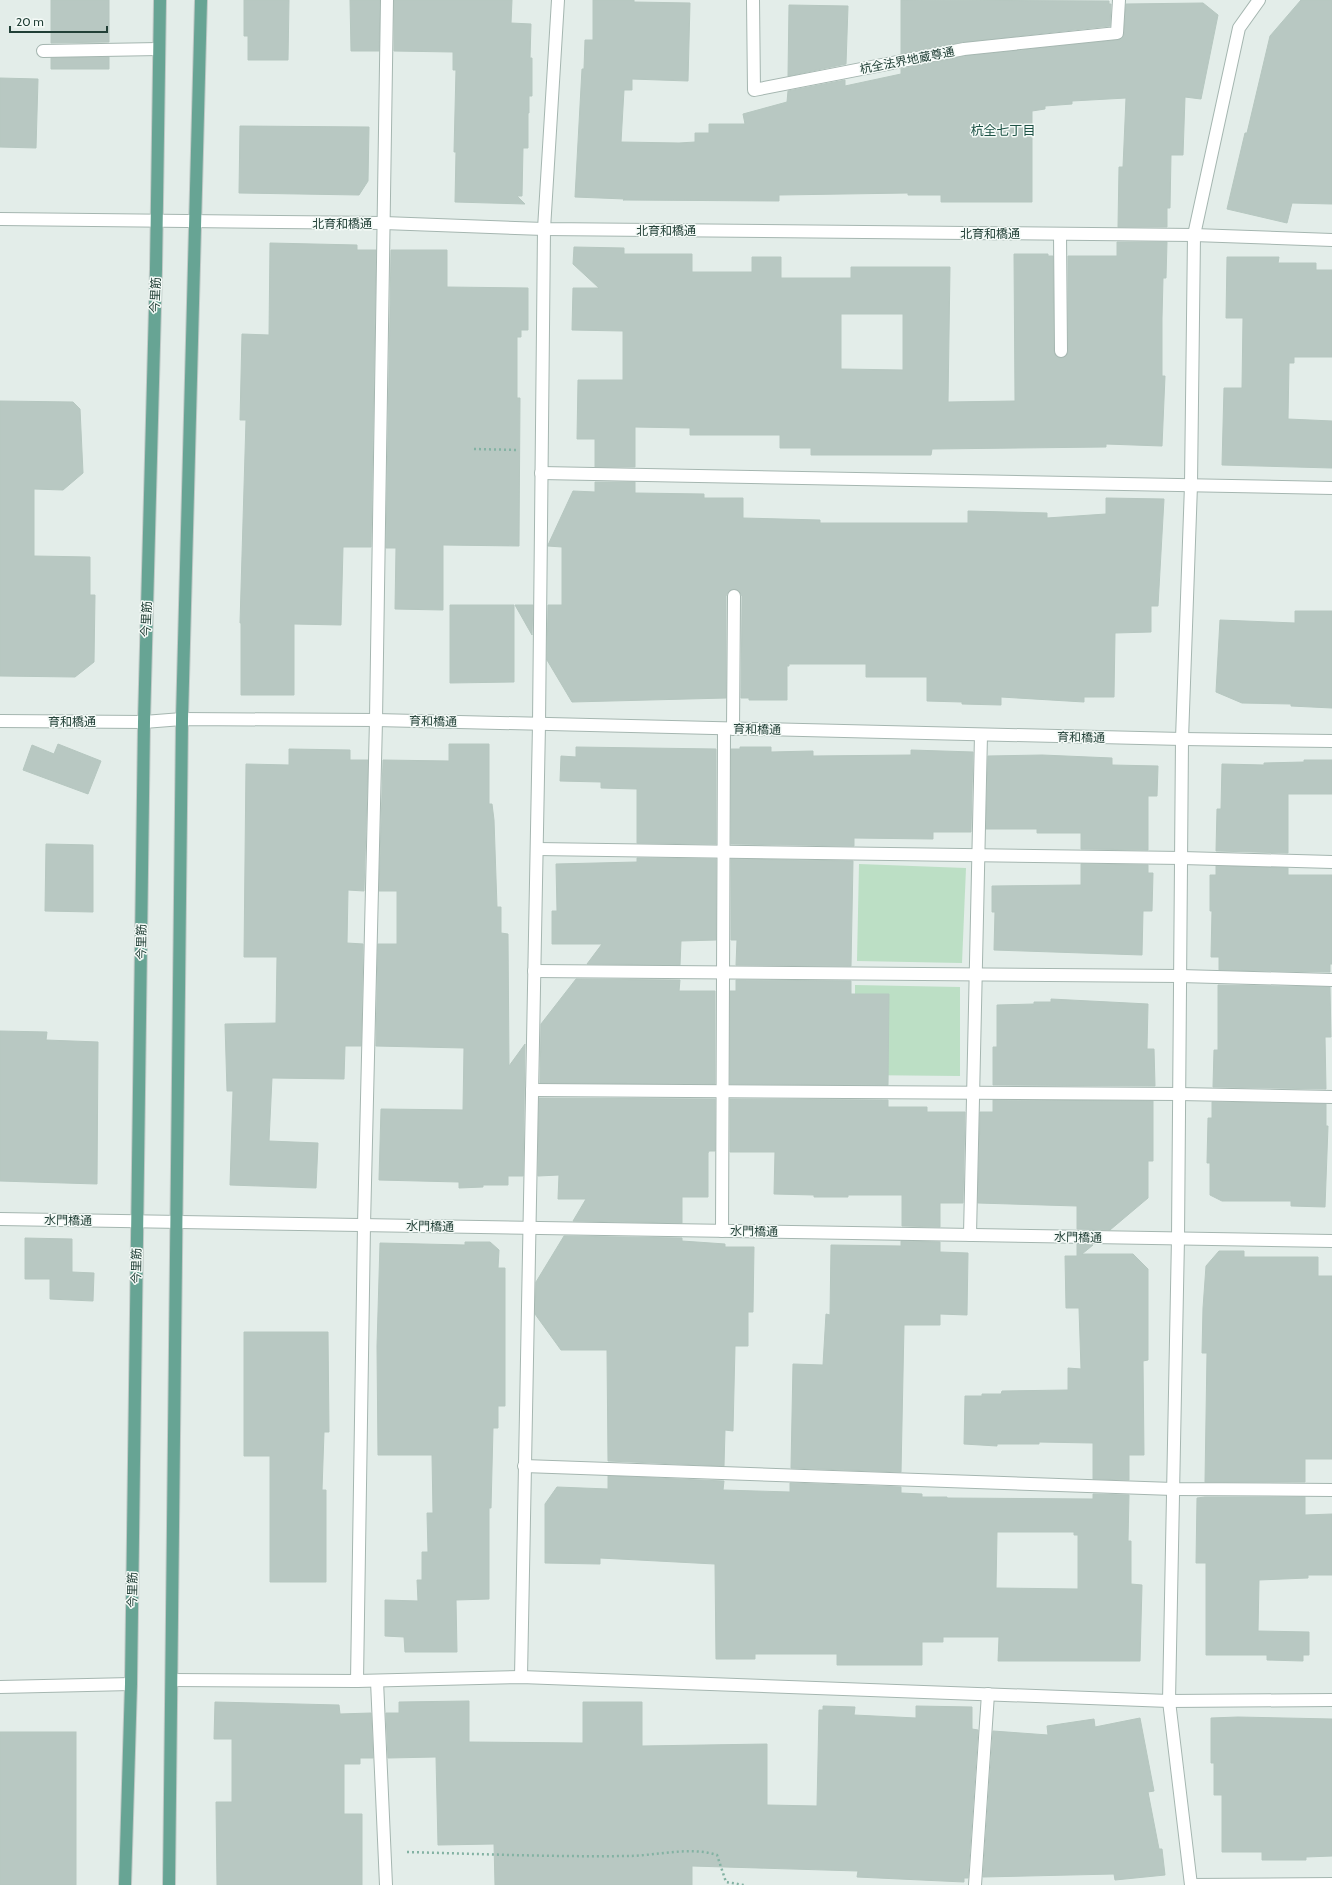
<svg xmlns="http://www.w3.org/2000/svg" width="1332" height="1885" font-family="Cabin,'Noto Sans JP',sans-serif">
	<rect width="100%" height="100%" fill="#e3ede9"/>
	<g fill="#bcdfc5">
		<polygon points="859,864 966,868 962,963 857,961"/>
		<polygon points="855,985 960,987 960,1076 855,1075"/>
	</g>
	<g fill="#b8c8c2" stroke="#b6c7c0" fill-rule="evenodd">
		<polygon points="51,0 109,0 109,42 51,43"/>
		<polygon points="244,0 289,0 288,60 248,60 248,36 244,36"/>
		<polygon points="350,0 380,0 379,51 351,51"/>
		<polygon points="394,0 512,0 511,23 531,24 530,58 532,58 532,96 529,96 529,113 528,113 528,148 523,148 522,196 517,196 525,204 455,202 456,152 454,152 456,70 453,70 453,52 394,51"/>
		<polygon points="593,0 634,0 634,2 690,3 688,81 632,79 632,90 624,90 621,142 679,143 695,142 695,133 709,133 709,124 745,124 743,114 787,102 788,91 845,80 845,86 901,74 901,69 965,56 1118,40 1121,39 1124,34 1126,4 1203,3 1218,15 1201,99 1185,97 1183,155 1171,155 1170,208 1167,208 1167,227 1118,227 1119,167 1123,167 1126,98 1072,101 1072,104 1045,106 1045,109 1032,111 1032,202 941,202 941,195 908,195 908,193 779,195 779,201 623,200 625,199 575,197 582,69 584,69 585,40 593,40"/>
		<polygon points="901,0 1109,1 1109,4 1111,4 1110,26 963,42 901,54"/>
		<polygon points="1301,0 1332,0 1332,204 1292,203 1287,223 1227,209 1245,133 1247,133 1270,36"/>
		<polygon points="789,5 848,6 846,64 788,76"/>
		<polygon points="109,57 109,69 51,69 51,58"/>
		<polygon points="0,78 38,79 36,148 0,147"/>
		<polygon points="240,126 369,127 368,181 359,195 239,193"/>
		<path d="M1117,242H1167L1166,278H1163L1162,318V376H1165L1162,446L1106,444V447L932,449L931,455H811V448H780V435H690V428L635,427V467H595V439H577L578,380H623V331L572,330L573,288H599L573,264L574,247L624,248V254H692V272H752V257H781V278H851V267H950L948,402L1015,401L1014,254H1048V256H1053L1054,351L1057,357L1061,358L1067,355L1068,351V256H1117ZM841,314H903V370L841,369Z"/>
		<polygon points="270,243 357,245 357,250 376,250 371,547 343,547 341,625 294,624 294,695 241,695 241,623 240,623 246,420 240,420 242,334 269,335"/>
		<polygon points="391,250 447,250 447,287 528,288 528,330 521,330 521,337 517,337 517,398 520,398 519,546 443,545 443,610 395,609 396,548 386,548"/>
		<polygon points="1227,257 1279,257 1278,263 1316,263 1316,270 1332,270 1332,357 1294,357 1294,363 1289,363 1288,419 1332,421 1332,468 1222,465 1224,388 1242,388 1243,318 1226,318"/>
		<polygon points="0,401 73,402 80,409 83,473 63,490 34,489 34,556 90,557 90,595 95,595 94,662 75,677 0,676"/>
		<polygon points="595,482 635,482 635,493 704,494 704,498 743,498 743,518 820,520 820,523 968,523 968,511 1047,513 1047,518 1106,514 1106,498 1164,499 1158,606 1151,606 1151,632 1115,633 1114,697 1084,697 1084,702 1001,697 1001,705 962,704 962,702 927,701 927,677 866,677 866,664 789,664 789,666 787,666 787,700 749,700 749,698 741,698 742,596 738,590 734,589 728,592 726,596 726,698 572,702 547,660 548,605 562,605 562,547 548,546 548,545 573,491 595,492"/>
		<polygon points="450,605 514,605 514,682 450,683"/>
		<polygon points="515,605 533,605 532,635"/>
		<polygon points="1295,611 1332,611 1332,708 1291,706 1291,704 1242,703 1216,692 1220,620 1295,623"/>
		<polygon points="58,744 101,761 88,794 23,770 32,745 54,754"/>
		<polygon points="449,744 489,744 489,804 492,804 494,820 497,907 501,907 501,933 508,934 509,1066 525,1044 523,1176 508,1176 508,1185 483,1185 483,1187 459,1188 459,1182 379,1180 381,1109 463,1110 464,1048 376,1046 378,944 397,944 397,891 379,891 383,760 449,761"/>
		<polygon points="576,747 716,749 716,844 637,843 637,789 601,788 601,782 560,781 561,756 576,757"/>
		<polygon points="740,747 771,747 771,752 813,751 813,756 911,755 911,750 973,752 971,832 933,832 933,839 854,838 854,846 731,844 731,749 740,749"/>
		<polygon points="289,749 350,750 350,760 368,760 364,891 348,890 347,943 363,944 361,1046 345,1046 344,1079 272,1078 269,1141 318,1143 316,1188 230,1185 233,1091 227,1091 225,1024 276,1023 277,957 244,957 246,764 289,765"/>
		<polygon points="1042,755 1112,758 1112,765 1158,766 1157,796 1148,796 1148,850 1081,849 1081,833 1037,833 1037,829 986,829 988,756"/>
		<polygon points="1304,760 1332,760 1332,794 1288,794 1288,853 1216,851 1217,809 1221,809 1222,764 1264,765 1264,763 1304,762"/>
		<polygon points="46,844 93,845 93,912 45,911"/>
		<polygon points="637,858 716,859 716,940 681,941 680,965 587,964 602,944 552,944 552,911 557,911 556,864 637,862"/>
		<polygon points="731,859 853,861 851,966 736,965 737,940 731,940"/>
		<polygon points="1081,864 1148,865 1148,873 1153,873 1152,911 1143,911 1142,955 994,950 995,912 992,912 992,886 1081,885"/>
		<polygon points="1216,866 1288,868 1288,875 1332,875 1332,964 1330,964 1330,972 1219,970 1219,957 1211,957 1212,911 1210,911 1210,875 1216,875"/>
		<polygon points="576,979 680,980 679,991 715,991 715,1084 540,1083 541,1024"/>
		<polygon points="736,980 851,981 851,994 889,994 888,1085 730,1084 730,991 736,991"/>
		<polygon points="1218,985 1330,987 1331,1037 1325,1037 1326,1089 1213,1087 1214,1050 1218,1050"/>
		<polygon points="1051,999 1148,1004 1147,1049 1154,1049 1155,1086 993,1085 993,1047 997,1047 997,1005 1034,1004 1034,1002 1051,1002"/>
		<polygon points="0,1031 47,1032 46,1040 98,1042 97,1184 0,1181"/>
		<polygon points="539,1098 715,1099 715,1151 709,1151 708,1153 708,1197 682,1197 682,1223 573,1221 586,1199 558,1199 559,1175 538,1176"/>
		<polygon points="730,1099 888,1100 888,1107 927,1107 927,1112 965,1112 963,1203 940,1203 940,1227 902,1226 902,1195 848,1195 848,1197 814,1197 814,1195 774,1194 775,1152 730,1152"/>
		<polygon points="993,1100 1153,1101 1153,1161 1148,1161 1148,1198 1110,1230 1077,1229 1077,1206 978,1203 980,1112 993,1112"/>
		<polygon points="1212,1102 1326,1104 1326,1126 1328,1126 1325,1207 1291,1206 1291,1201 1222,1201 1210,1195 1210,1163 1207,1163 1208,1118 1212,1118"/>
		<polygon points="564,1236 682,1238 682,1241 725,1244 725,1247 754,1247 753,1312 748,1312 748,1346 735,1346 733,1431 725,1430 724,1466 608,1461 607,1350 561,1350 535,1314 536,1282"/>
		<polygon points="25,1238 72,1239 72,1272 94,1273 93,1301 50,1299 50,1279 25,1279"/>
		<polygon points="901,1241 940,1242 940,1252 968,1253 967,1315 940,1314 940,1325 904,1325 901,1472 791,1468 793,1364 823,1365 826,1314 830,1315 831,1245 901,1246"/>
		<polygon points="465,1242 490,1242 499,1250 498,1268 505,1268 505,1406 498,1406 498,1428 493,1428 491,1508 489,1508 489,1599 456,1600 457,1652 405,1652 404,1637 385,1636 385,1600 418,1601 417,1580 422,1580 422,1552 428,1552 427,1513 433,1513 432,1455 378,1455 377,1346 380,1243 465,1245"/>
		<polygon points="1077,1244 1093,1245 1082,1254 1133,1254 1148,1269 1148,1360 1143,1361 1144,1455 1129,1455 1129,1480 1093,1479 1093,1443 1039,1442 1039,1444 997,1444 997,1446 964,1444 965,1396 982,1396 982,1394 1001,1394 1002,1391 1068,1390 1068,1368 1081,1369 1079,1308 1066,1308 1065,1256 1077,1256"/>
		<polygon points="1219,1251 1244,1251 1244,1257 1318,1257 1318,1276 1332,1276 1332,1459 1305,1459 1305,1482 1205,1482 1207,1353 1202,1353 1203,1308 1206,1266"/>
		<polygon points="244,1332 328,1332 329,1432 324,1432 322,1490 326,1490 326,1582 270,1582 270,1456 244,1456"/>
		<path d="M608,1476L724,1481L723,1490L790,1492V1483L901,1487V1493L922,1494V1497H947V1498L1093,1499V1494L1129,1495L1128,1541H1131V1584L1142,1585L1140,1661H998L999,1637H943V1642H922V1665H837V1654H755V1659H716L715,1564L600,1558V1564L545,1563V1504L557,1487L608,1489ZM997,1532H1074V1535H1078V1589L996,1588Z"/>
		<polygon points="1205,1497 1305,1497 1305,1515 1332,1514 1332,1575 1308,1575 1308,1578 1259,1580 1258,1631 1309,1632 1309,1655 1303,1655 1303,1661 1267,1660 1267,1655 1206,1655 1206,1563 1196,1563 1197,1498"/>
		<polygon points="469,1701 469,1742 583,1743 583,1702 642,1702 642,1746 767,1744 767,1805 817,1806 819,1710 823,1710 823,1706 855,1707 854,1715 916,1718 916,1706 972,1707 972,1729 978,1730 968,1878 964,1878 964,1882 857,1877 858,1871 692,1866 692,1885 495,1885 494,1844 438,1845 436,1757 388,1758 386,1713 399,1713 399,1702"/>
		<polygon points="215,1702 339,1705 340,1714 371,1713 373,1758 360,1758 360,1764 344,1764 344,1814 362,1814 362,1885 217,1885 216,1802 232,1802 232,1739 214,1739"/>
		<polygon points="1238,1717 1332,1719 1332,1856 1306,1857 1306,1860 1262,1860 1262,1852 1222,1852 1222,1795 1214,1795 1214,1763 1211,1763 1211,1718"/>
		<polygon points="1140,1718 1154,1791 1148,1792 1159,1849 1162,1849 1165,1875 1115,1880 1114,1874 983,1877 993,1731 1048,1735 1047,1726 1094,1719 1095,1727"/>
		<rect x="0" y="1732" width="76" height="153"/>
	</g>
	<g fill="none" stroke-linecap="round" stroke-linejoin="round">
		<defs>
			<g id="minor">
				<polyline points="753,0 754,90 964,49 1117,33 1119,0"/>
				<polyline points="43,51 159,49"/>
				<polyline points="0,219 384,223 544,229 1194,235 1332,240"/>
				<polyline points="1060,234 1061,351"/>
				<polyline points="541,473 1332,488"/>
				<polyline points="0,721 144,722 182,719 376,720 1182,739 1332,741"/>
				<polyline points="733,729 734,596"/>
				<polyline points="537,849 1182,858 1332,862"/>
				<polyline points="534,971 1180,976 1332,980"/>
				<polyline points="532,1090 1179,1094 1332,1097"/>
				<polyline points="0,1219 1332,1241"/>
				<polyline points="722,1231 724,729"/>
				<polyline points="970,1235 981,735"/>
				<polyline points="524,1466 1173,1489 1332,1490"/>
				<polyline points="521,1677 539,724 544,229 558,0"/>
				<polyline points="172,1680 357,1681 521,1677 1169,1701 1332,1700"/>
				<polyline points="357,1681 364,1225 376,720 387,0"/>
				<polyline points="377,1681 386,1885"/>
				<polyline points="0,1687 131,1684"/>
				<polyline points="975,1885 988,1694"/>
				<polyline points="1191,1885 1169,1701 1178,1238 1182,739 1191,485 1194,235 1239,28 1259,0"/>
				<polyline points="1191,1885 1332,1884"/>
			</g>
			<g id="major">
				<polyline points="125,1885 131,1684 144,722 156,269 160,0"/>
				<polyline points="169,1885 182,719 201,0"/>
			</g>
		</defs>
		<use href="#minor" stroke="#a5b6b0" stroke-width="14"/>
		<use href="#major" stroke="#c1cac7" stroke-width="14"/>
		<g stroke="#83b2a3" stroke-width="2.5" stroke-dasharray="2 3" stroke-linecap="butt">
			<polyline points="474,449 518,450"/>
			<path d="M407,1852C480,1854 553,1857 627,1856C656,1856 689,1846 717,1855L726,1882L744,1885"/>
		</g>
		<use href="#minor" stroke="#fff" stroke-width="12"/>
		<use href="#major" stroke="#67a494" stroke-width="12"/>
	</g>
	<g text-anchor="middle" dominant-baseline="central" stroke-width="3" stroke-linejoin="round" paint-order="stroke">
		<g font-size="12" fill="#224037" stroke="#f4faf7">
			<text transform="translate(907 60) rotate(-11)">杭全法界地蔵尊通</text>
			<text x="342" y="223">北育和橋通</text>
			<text x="666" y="230">北育和橋通</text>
			<text x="990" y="233">北育和橋通</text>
			<text transform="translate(155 295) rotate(-88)">今里筋</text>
			<text transform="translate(146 619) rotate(-88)">今里筋</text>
			<text x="72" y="721">育和橋通</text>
			<text transform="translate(433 721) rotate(1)">育和橋通</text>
			<text transform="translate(757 729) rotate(1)">育和橋通</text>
			<text transform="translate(1081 737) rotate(1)">育和橋通</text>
			<text transform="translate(141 942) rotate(-89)">今里筋</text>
			<text transform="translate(68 1220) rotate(1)">水門橋通</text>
			<text transform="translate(430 1226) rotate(1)">水門橋通</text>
			<text transform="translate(754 1231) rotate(1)">水門橋通</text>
			<text transform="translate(1078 1237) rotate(1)">水門橋通</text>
			<text transform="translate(136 1266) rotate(-89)">今里筋</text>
			<text transform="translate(132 1590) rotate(-89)">今里筋</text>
		</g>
		<g font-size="13" fill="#1d5245" stroke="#f4faf7">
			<text x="1003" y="130">杭全七丁目</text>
		</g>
	</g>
	<path d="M10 26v6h97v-6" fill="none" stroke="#224037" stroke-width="2"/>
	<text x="16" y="26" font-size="12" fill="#224037" stroke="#f4faf7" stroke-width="3" paint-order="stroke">20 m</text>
</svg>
